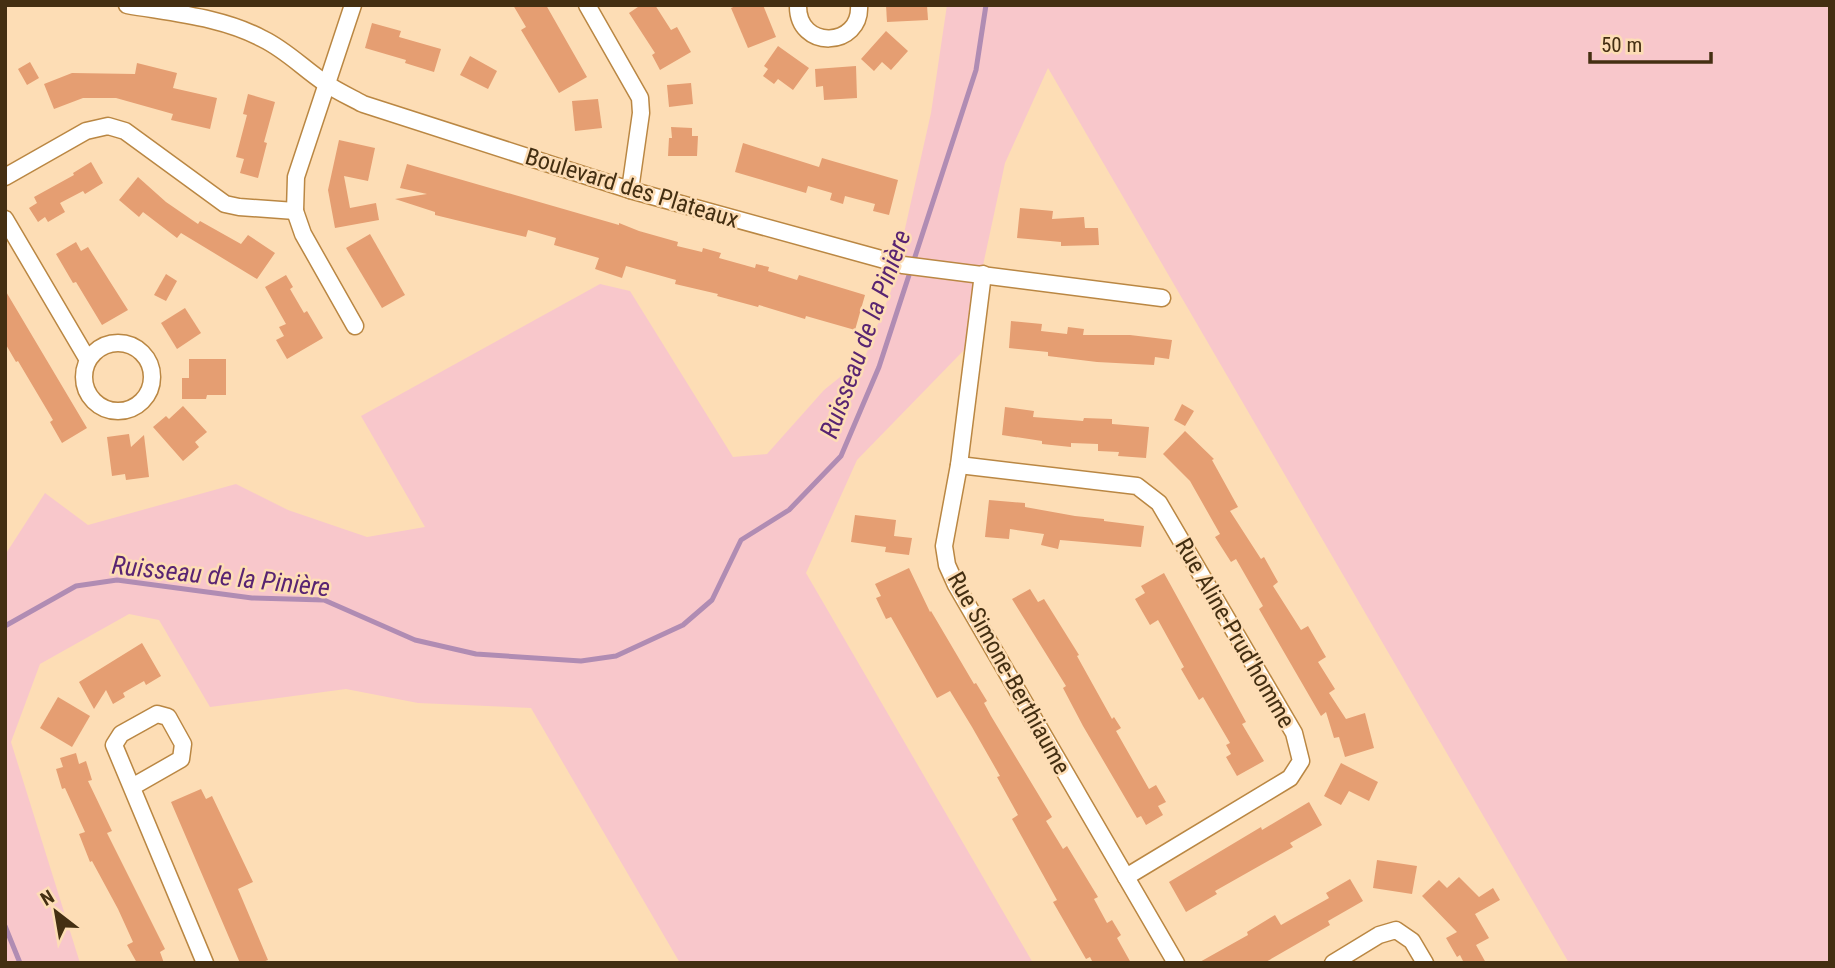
<svg xmlns="http://www.w3.org/2000/svg" width="1835" height="968" font-family="'Roboto Condensed',sans-serif">
	<rect width="100%" height="100%" fill="#fdddb5"/>
	<polygon fill="#f8c7cb" points="947,5 1830,5 1830,963 1569,963 1048,68 1005,163 965,349 857,460 806,573 1033,963 680,963 531,708 418,703 346,689 210,707 159,620 129,614 40,664 11,742 80,963 5,963 5,555 45,493 88,525 236,484 288,510 367,537 425,527 361,416 600,284 630,291 733,457 767,454 824,390 865,357 891,291 931,113"/>
	<g fill="none" stroke-linecap="round" stroke-linejoin="round">
		<g stroke="#b08cb3" stroke-width="5">
			<polyline points="5,626 76,586 117,580 252,598 324,600 415,640 476,654 581,661 616,656 683,625 712,600 741,540 789,510 841,456 879,367 976,70 986,5"/>
			<polyline points="5,926 20,963"/>
		</g>
	</g>
	<g fill="#e59e72">
		<polygon points="513,5 546,5 587,77 559,93 521,30 526,27"/>
		<polygon points="641,5 655,5 671,30 677,27 691,52 660,70 652,55 655,53 629,13"/>
		<polygon points="738,5 763,5 776,37 748,48 731,8"/>
		<polygon points="886,5 927,5 928,20 887,22"/>
		<polygon points="372,23 401,31 399,37 441,49 434,72 405,63 406,60 365,48"/>
		<polygon points="886,31 908,51 891,70 882,62 874,71 861,59"/>
		<polygon points="778,46 809,68 793,90 778,79 774,84 763,76 768,69 764,66"/>
		<polygon points="470,56 497,71 488,89 460,75"/>
		<polygon points="30,62 39,78 27,85 18,69"/>
		<polygon points="137,63 177,73 173,88 217,98 210,129 171,120 173,114 116,98 83,98 54,109 44,84 72,73 135,74"/>
		<polygon points="856,66 857,98 824,100 823,86 816,87 815,69"/>
		<polygon points="691,83 693,104 669,107 667,85"/>
		<polygon points="248,94 275,102 264,142 267,143 258,178 240,173 244,159 236,157 247,115 243,114"/>
		<polygon points="598,99 602,128 575,131 572,101"/>
		<polygon points="671,127 692,128 692,136 698,136 697,156 668,156 669,138 672,138"/>
		<polygon points="339,140 375,148 368,181 344,176 350,208 376,203 379,220 335,228 328,190"/>
		<polygon points="743,143 819,167 822,158 898,180 889,215 873,211 875,204 845,196 843,204 830,200 832,193 808,186 806,193 735,172"/>
		<polygon points="91,162 103,183 85,194 83,191 60,203 65,212 48,222 45,217 38,222 29,208 37,203 34,197 74,175 73,173"/>
		<polygon points="407,164 619,225 619,223 639,231 678,242 677,246 702,252 703,248 721,253 719,258 755,268 756,264 769,267 768,271 797,280 799,275 865,295 855,330 806,316 805,319 759,305 758,307 717,296 718,294 675,284 676,280 626,266 622,278 595,269 599,258 554,245 556,238 528,230 526,237 435,215 435,212 395,199 427,194 400,188"/>
		<polygon points="138,177 166,202 198,224 200,221 241,244 248,235 275,253 257,279 181,233 177,238 143,212 139,217 119,200"/>
		<polygon points="1020,208 1053,211 1052,219 1084,217 1085,228 1098,228 1099,245 1061,246 1061,242 1017,238"/>
		<polygon points="370,234 405,295 382,308 346,248"/>
		<polygon points="76,242 81,251 88,247 128,310 102,325 76,282 73,283 56,254"/>
		<polygon points="166,274 177,281 166,301 154,295"/>
		<polygon points="286,275 293,287 290,289 304,313 307,311 323,338 287,359 276,340 284,336 279,327 286,324 265,287"/>
		<polygon points="5,290 87,428 62,443 50,422 53,420 18,361 16,362 5,343"/>
		<polygon points="185,308 201,333 177,349 161,323"/>
		<polygon points="1011,321 1042,324 1041,331 1067,334 1068,327 1084,329 1083,335 1130,335 1172,340 1169,359 1155,357 1154,365 1097,362 1048,356 1048,352 1009,348"/>
		<polygon points="189,359 226,359 226,395 207,395 206,399 182,399 182,378 189,378"/>
		<polygon points="1182,404 1194,411 1185,426 1174,420"/>
		<polygon points="183,406 207,432 195,442 199,447 183,461 153,427 166,416 169,419"/>
		<polygon points="1005,407 1034,411 1033,417 1083,421 1084,418 1112,419 1112,424 1149,427 1146,458 1118,456 1119,452 1098,451 1098,444 1071,443 1071,447 1042,444 1042,441 1002,435"/>
		<polygon points="1185,431 1214,459 1212,460 1238,507 1230,511 1261,559 1264,557 1278,582 1273,586 1301,630 1308,626 1326,657 1318,662 1335,689 1329,693 1346,719 1365,713 1374,748 1345,757 1339,737 1334,738 1326,712 1321,716 1259,609 1263,606 1236,559 1231,562 1215,537 1220,534 1190,481 1163,454"/>
		<polygon points="129,434 131,447 144,435 149,477 126,480 125,474 112,476 107,437"/>
		<polygon points="989,500 1025,503 1025,507 1075,516 1104,519 1104,521 1144,526 1141,547 1060,540 1058,549 1041,545 1044,534 1010,529 1009,539 985,537"/>
		<polygon points="855,515 896,520 894,536 912,538 909,555 885,552 886,547 851,542"/>
		<polygon points="909,568 930,612 931,611 974,684 976,683 987,701 984,703 991,716 1052,817 1046,821 1063,849 1067,846 1098,897 1094,899 1107,923 1112,920 1121,935 1117,938 1131,963 1093,963 1090,957 1086,959 1053,902 1057,900 1012,819 1018,815 997,777 1000,776 972,727 950,691 937,698 891,617 886,619 876,598 881,596 875,584"/>
		<polygon points="1164,573 1246,722 1242,724 1264,761 1237,776 1226,757 1231,754 1226,745 1230,743 1203,697 1199,700 1181,669 1184,667 1158,620 1150,625 1135,599 1145,593 1141,586"/>
		<polygon points="1030,589 1038,602 1044,599 1079,655 1077,656 1112,719 1114,717 1121,728 1116,731 1149,789 1156,785 1166,802 1158,806 1163,815 1146,825 1141,816 1137,818 1083,726 1063,688 1066,686 1012,599"/>
		<polygon points="142,643 161,676 146,685 144,681 123,693 125,697 113,704 106,690 94,709 79,682"/>
		<polygon points="58,697 90,716 72,747 40,728"/>
		<polygon points="76,753 79,764 86,761 92,780 88,781 112,831 107,833 165,949 160,952 164,963 137,963 127,945 133,942 118,909 92,861 90,862 79,834 85,832 65,788 62,789 56,769 63,767 60,758"/>
		<polygon points="1341,763 1378,782 1369,801 1349,791 1341,805 1324,796"/>
		<polygon points="201,789 206,799 212,796 253,882 238,889 268,960 260,963 240,963 171,802"/>
		<polygon points="1309,802 1322,825 1290,843 1293,847 1215,891 1217,894 1186,912 1169,882 1261,827 1262,830"/>
		<polygon points="1377,860 1417,866 1412,894 1373,888"/>
		<polygon points="1459,877 1479,897 1493,888 1500,900 1475,914 1489,938 1476,945 1486,963 1464,963 1460,955 1457,957 1446,938 1457,932 1422,896 1439,880 1447,888"/>
		<polygon points="1350,879 1363,901 1328,921 1330,925 1264,963 1198,963 1248,935 1247,932 1275,915 1281,925 1329,898 1326,893"/>
	</g>
	<g fill="none" stroke-linecap="round" stroke-linejoin="round">
		<defs>
			<g id="minor">
				<path d="M127,5C172,13 222,17 263,39C286,50 304,69 325,83C337,91 350,97 363,104L630,190L903,265L1162,298"/>
				<polyline points="353,5 296,177 295,211 303,234 355,326"/>
				<polyline points="587,5 640,98 641,113 630,190"/>
				<path d="M798,5C797,51 862,48 859,5"/>
				<polyline points="5,177 86,131 108,126 125,131 225,204 239,207 295,211"/>
				<polyline points="5,219 88,360"/>
				<polyline points="983,274 959,465 944,546 947,565 956,585 1176,963"/>
				<circle cx="118" cy="377" r="34"/>
				<polyline points="959,465 1137,486 1159,503 1294,733 1301,761 1290,778 1126,877"/>
				<polyline points="132,787 181,759 183,744 168,717 157,714 121,734 114,745 205,963"/>
				<polyline points="1333,963 1379,935 1396,930 1412,941 1425,963"/>
			</g>
		</defs>
		<use href="#minor" stroke="#ba8743" stroke-width="19"/>
		<use href="#minor" stroke="#fff" stroke-width="16"/>
	</g>
	<g text-anchor="middle" dominant-baseline="central" stroke-width="5" stroke-linejoin="round" paint-order="stroke">
		<g font-size="24" fill="#442f12" stroke="#fdddb5">
			<text transform="translate(632 188) rotate(17)">Boulevard des Plateaux</text>
			<text transform="translate(1235 633) rotate(60)">Rue Aline-Prud'homme</text>
			<text transform="translate(1009 673) rotate(61)">Rue Simone-Berthiaume</text>
		</g>
		<g font-size="26" font-style="italic" fill="#582472" stroke="#fdddb5">
			<text transform="translate(865 334) rotate(-70)">Ruisseau de la Pinière</text>
			<text transform="translate(221 576) rotate(6)">Ruisseau de la Pinière</text>
		</g>
	</g>
	<rect width="1835" height="968" fill="none" stroke="#442f12" stroke-width="14"/>
	<g transform="translate(56 912) rotate(329)" stroke="#fdddb5" stroke-width="5" paint-order="stroke">
	<path d="M0-5L12 26L0 18L-12 26Z" fill="#442f12"/>
	<text y="-10" font-size="19" font-weight="bold" text-anchor="middle" fill="#442f12">N</text>
	</g>
	<path d="M1590 52v10h121v-10" fill="none" stroke="#442f12" stroke-width="3.5"/>
	<text x="1601" y="52" font-size="21" fill="#442f12" stroke="#fdddb5" stroke-width="5" paint-order="stroke">50 m</text>
</svg>
